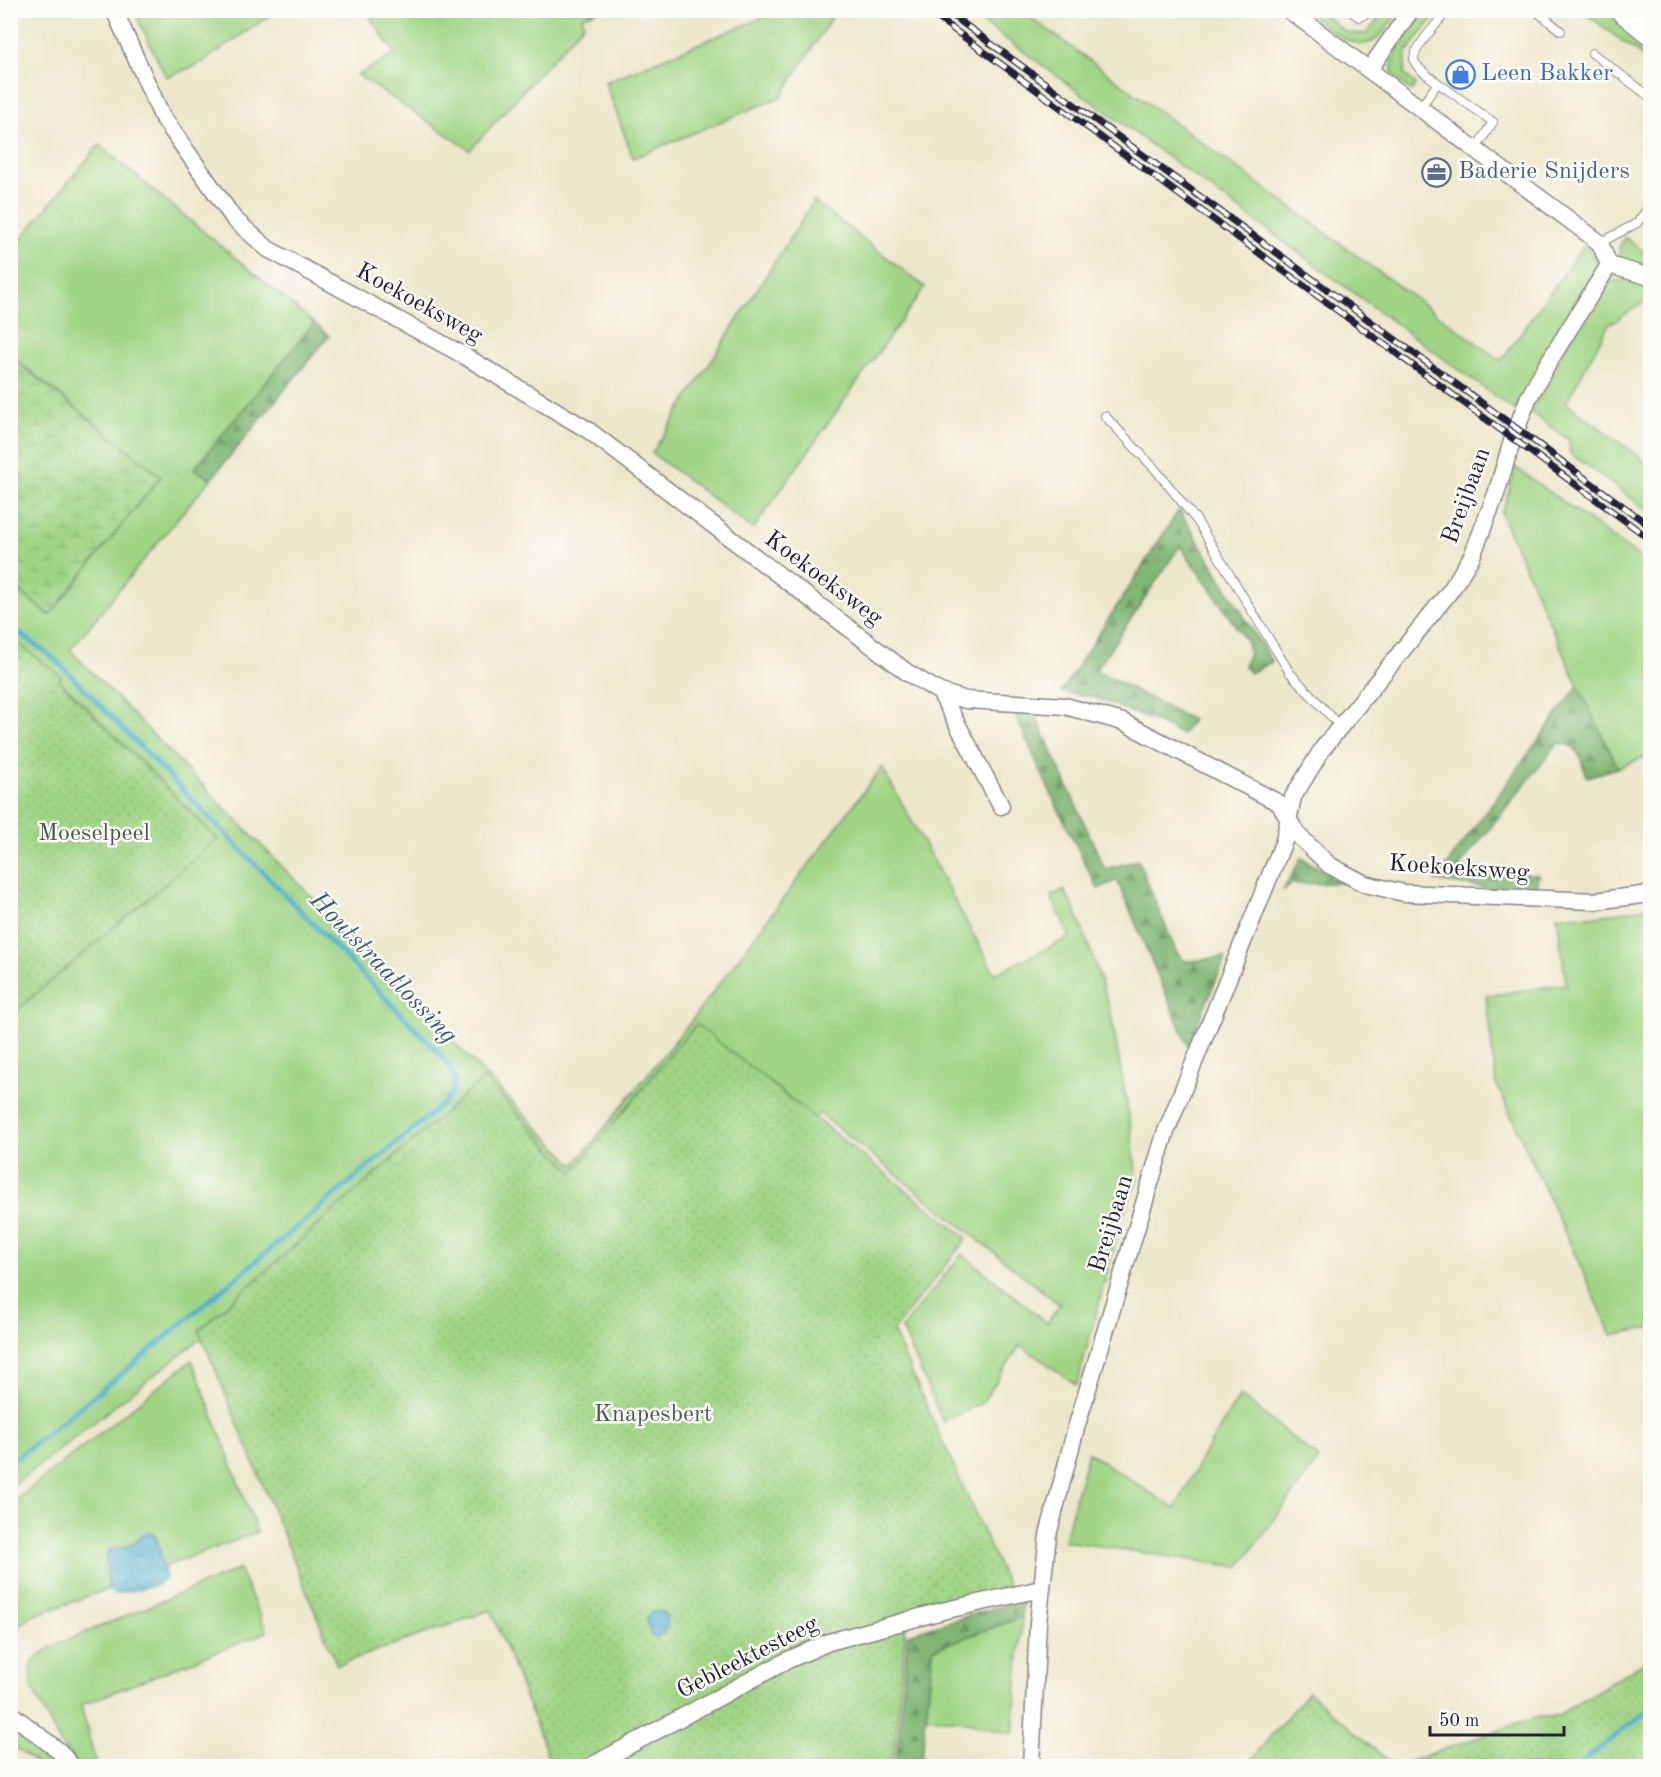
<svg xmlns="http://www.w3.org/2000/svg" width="1661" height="1777" font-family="'Old Standard TT',serif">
	<defs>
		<pattern id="forest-firs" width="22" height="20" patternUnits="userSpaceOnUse" patternTransform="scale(1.5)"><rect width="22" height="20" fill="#80b673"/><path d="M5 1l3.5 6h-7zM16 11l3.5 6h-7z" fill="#689460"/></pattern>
		<pattern id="wetland-marsh" width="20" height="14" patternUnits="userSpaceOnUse" patternTransform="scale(1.5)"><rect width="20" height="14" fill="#a1d586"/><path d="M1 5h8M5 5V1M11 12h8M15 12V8" fill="none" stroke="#8ab775"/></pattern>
		<pattern id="park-dots" width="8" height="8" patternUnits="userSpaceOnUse" patternTransform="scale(1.5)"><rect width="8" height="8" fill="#a1d586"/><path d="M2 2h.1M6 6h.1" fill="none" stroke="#8ab775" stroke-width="1.8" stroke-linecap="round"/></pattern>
		<pattern id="water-waves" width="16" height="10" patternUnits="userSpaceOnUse" patternTransform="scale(1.5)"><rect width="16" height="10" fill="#4fafce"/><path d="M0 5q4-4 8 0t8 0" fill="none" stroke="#418ea8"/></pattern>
	</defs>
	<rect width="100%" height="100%" fill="#fdfcf7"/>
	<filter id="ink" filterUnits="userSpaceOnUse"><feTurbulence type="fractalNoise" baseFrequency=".0167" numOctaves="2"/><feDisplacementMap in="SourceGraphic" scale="12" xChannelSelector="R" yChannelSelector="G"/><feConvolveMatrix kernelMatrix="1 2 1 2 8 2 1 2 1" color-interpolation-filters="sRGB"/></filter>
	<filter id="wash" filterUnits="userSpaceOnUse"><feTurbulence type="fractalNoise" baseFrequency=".008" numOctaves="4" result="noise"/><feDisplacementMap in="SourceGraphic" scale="24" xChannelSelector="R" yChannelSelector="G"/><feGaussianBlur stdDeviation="1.35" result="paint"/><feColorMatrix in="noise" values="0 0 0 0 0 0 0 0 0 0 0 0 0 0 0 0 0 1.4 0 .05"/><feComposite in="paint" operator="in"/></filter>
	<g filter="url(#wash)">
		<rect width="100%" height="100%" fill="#ece7ca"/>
		<g fill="#a1d586" stroke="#627c60" stroke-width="1.5">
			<polygon points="781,10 836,11 781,97 633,158 605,82"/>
			<polygon points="134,11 276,11 198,65 166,77"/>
			<polygon points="366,11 598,11 582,17 584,24 470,150 358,75 395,54"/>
			<path d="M968,11H1022L1501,361L1584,245C1593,253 1596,260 1596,271L1558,331L1514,410Z"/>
			<path d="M1305,11H1318L1348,33L1366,34L1385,11H1400C1393,19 1387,29 1379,37C1357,58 1323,24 1305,11Z"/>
			<path d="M1426,11H1439L1407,52L1404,74L1416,84L1411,91C1407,87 1400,83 1396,79C1380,59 1414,26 1426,11Z"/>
			<polygon points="1582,11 1606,11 1650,44 1650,62"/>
			<polygon points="99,145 314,323 194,469 211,479 178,518 70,650 574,1165 696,1015 882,767 995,974 1070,937 1051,896 1064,890 1075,910 1094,960 1111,1014 1130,1122 1137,1180 1120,1224 1077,1385 1020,1345 982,1403 943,1422 902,1328 962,1254 1047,1323 1060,1305 819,1113 688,1277 469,1407 199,1340 11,1487 11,584 49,615 161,476 11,356 11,251"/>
			<polygon points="814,201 925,287 753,529 652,453"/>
			<path d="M1625,237L1650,256V260C1649,261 1644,266 1643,266C1632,269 1616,257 1620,246C1621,243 1623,240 1625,237Z"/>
			<polygon points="1627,280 1644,284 1650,289 1650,298 1608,326 1566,403 1650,465 1650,512 1570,453 1569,440 1530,412 1582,318 1603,290 1612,281"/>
			<polygon points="1515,467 1650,565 1650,755 1618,768 1578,686 1501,514 1509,491"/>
			<polygon points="1650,907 1650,1328 1612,1335 1496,1083 1486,996 1566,984 1557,915 1598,916"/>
			<polygon points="192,1360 257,1532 164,1567 156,1536 134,1544 109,1550 106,1555 108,1589 33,1616 11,1633 11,1504"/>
			<polygon points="1240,1395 1319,1459 1239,1567 1064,1541 1088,1452 1175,1509 1205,1452"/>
			<polygon points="239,1569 267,1632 81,1705 96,1765 80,1766 62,1746 31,1686 32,1661 53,1646"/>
			<polygon points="1022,1617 1013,1734 963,1721 926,1717 933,1649"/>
			<polygon points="11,1720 28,1732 64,1766 38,1766 32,1760 11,1745"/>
		</g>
		<g fill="url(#forest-firs)" stroke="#516c57" stroke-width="1.5">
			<polygon points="314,323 329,336 211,479 194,469"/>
			<polygon points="1179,510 1272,662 1250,673 1244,666 1249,652 1247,642 1180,546 1096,670 1192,720 1182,735 1157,722 1093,697 1061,692"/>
			<path d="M1578,686L1618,768L1587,777C1580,759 1581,744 1558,743L1458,868L1538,875L1536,891L1500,890L1435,881Z"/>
			<polygon points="1013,710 1033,710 1105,869 1138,860 1176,951 1183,960 1190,961 1226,957 1188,1046 1117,880 1098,889 1058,809"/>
			<polygon points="1301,858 1344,883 1292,884 1283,891"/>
			<polygon points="1023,1599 1022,1617 933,1649 921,1764 896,1766 908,1634"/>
		</g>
		<polygon fill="url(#wetland-marsh)" stroke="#627c60" stroke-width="1.5" points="10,356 161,476 50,615 11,584"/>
		<g fill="url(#park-dots)" stroke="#627c60" stroke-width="1.5">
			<polygon points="10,637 61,676 60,681 218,839 11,1015"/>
			<polygon points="696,1024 967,1238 893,1331 1008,1587 907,1615 893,1766 552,1766 491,1610 337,1665 199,1330 484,1078 573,1172"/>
			<polygon points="1650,1658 1650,1766 1403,1766 1405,1763 1537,1717 1551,1717 1560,1714"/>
			<polygon points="1308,1692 1395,1766 1246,1766"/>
		</g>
		<g fill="url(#water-waves)" stroke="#386884" stroke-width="1.5">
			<polygon points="149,1532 156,1536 166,1578 157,1585 114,1594 108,1589 106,1555 109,1550 134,1544 142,1534"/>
			<path d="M661,1611L666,1614C668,1626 667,1633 655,1638L650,1634L646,1619L652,1612Z"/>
		</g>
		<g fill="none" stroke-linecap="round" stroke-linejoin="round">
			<g stroke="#4fafce" stroke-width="5">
				<path d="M10,626L56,660L442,1056C456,1075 461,1084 444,1103L130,1367L10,1463"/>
				<polyline points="1577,1766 1650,1709"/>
			</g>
		</g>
	</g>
	<g filter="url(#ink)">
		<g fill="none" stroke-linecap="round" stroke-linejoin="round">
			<defs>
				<g id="lane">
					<polyline points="1349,10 1359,17 1376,10"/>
					<polyline points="1535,10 1561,31"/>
					<polyline points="1592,53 1650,97"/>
					<path d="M1438,83C1431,77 1417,70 1414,60C1412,50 1441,18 1449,10"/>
					<polyline points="1420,108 1438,83 1493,122 1475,150"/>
					<polyline points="1600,243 1637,223 1650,205"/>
					<polyline points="1105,416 1155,469 1197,521 1290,673 1340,726"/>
				</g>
				<g id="street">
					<polyline points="114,10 162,116 234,219 268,249 463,355 588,430 908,673 940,692 966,700 1065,706 1123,722 1279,803 1297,834 1329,865 1365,884 1404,893 1594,901 1650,894"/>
					<polyline points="1289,10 1369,70"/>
					<polyline points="1411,10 1369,70 1600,243 1609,265 1650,277"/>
					<polyline points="940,692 1001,806"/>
					<polyline points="10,1713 59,1751 71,1766"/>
					<polyline points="591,1766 788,1660 829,1642 942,1611 1041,1589"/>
					<polyline points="1031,1766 1038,1623 1048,1535 1076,1428 1165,1134 1284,841 1293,797 1323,748 1451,590 1472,556 1496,494 1513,438 1528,399 1548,363 1609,265"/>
				</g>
				<polyline id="primary" points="1624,10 1650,31"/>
			</defs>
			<use href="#lane" stroke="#878482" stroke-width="10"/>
			<use href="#street" stroke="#878482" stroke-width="19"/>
			<use href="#primary" stroke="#878482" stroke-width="28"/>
			<use href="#lane" stroke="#fff" stroke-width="8"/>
			<use href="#street" stroke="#fff" stroke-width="16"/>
			<use href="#primary" stroke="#fff" stroke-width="26"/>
			<defs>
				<g id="rail">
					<polyline points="927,10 1650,539"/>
					<polyline points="945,10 1650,526"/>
				</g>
			</defs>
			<use href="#rail" stroke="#22223b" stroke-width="7"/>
			<use href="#rail" stroke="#fdfcf7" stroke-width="4.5" stroke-dasharray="14" stroke-linecap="butt"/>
		</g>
	</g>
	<defs>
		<symbol id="shop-ring" viewBox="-11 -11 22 22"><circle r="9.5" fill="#fdfcf7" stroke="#3f7fe0" stroke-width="1.5"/><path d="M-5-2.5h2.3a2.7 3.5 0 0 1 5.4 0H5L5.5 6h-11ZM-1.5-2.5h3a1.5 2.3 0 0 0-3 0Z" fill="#3f7fe0"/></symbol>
		<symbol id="office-ring" viewBox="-11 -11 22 22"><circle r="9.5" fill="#fdfcf7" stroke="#5c6f8a" stroke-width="1.5"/><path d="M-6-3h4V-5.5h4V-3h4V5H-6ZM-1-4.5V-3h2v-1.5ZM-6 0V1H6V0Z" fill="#5c6f8a"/></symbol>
	</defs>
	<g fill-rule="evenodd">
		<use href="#shop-ring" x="1444" y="58" width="33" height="33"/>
		<use href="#office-ring" x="1420" y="156" width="33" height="33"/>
	</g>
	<g text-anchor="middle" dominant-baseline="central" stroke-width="5" stroke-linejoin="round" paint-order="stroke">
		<g font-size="24" fill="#366cbe" stroke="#fdfcf7" text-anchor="start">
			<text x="1481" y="74">Leen Bakker</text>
		</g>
		<g font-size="24" fill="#4e5e75" stroke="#fdfcf7" text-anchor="start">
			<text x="1458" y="172">Baderie Snijders</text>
		</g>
		<g font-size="24" fill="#22223b" stroke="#fdfcf7">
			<text transform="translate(419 304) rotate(29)">Koekoeksweg</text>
			<text transform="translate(1467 496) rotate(-70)">Breijbaan</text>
			<text transform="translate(823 579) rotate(37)">Koekoeksweg</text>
			<text transform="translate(1459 869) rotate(4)">Koekoeksweg</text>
			<text transform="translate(1112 1224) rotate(-73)">Breijbaan</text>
			<text transform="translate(748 1658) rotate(-27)">Gebleektesteeg</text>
		</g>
		<g font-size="24" fill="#485852" stroke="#fdfcf7">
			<text x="94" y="834">Moeselpeel</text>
			<text x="653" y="1415">Knapesbert</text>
		</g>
		<g font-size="26" font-style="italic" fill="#345a76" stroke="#fdfcf7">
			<text transform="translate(383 968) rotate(46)">Houtstraatlossing</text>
		</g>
	</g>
	<rect width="1661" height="1777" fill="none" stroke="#fdfcf7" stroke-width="36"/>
	<path d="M1430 1726v9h134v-9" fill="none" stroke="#22223b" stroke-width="3"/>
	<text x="1439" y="1726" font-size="18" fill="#22223b" stroke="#fdfcf7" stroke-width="4.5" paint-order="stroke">50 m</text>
</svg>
